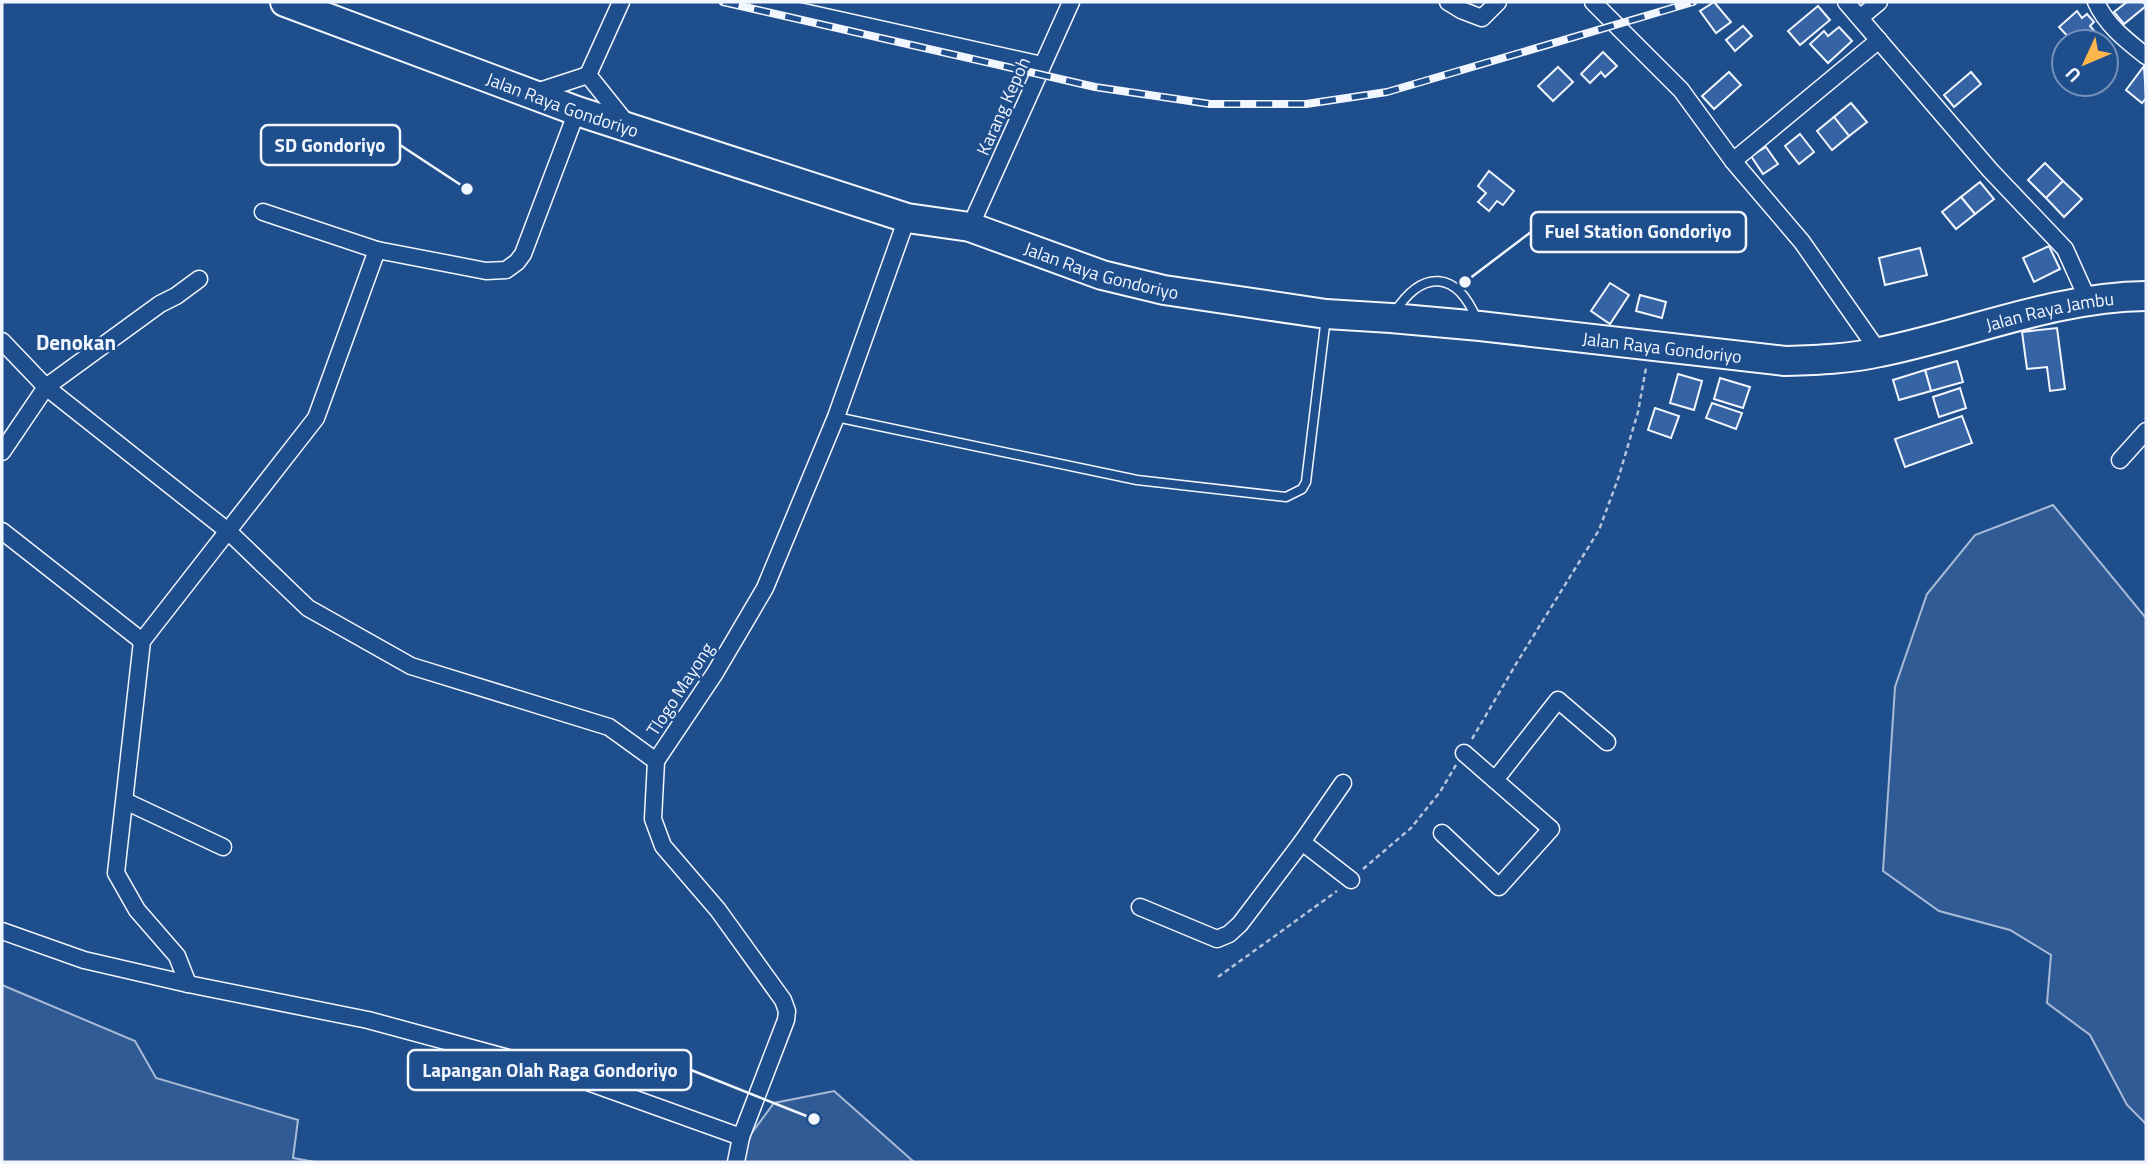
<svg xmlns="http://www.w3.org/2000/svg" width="2148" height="1164" font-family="'Titillium Web',sans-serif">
	<rect width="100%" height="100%" fill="#1f4e8c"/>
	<g fill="#305b95" stroke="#a8bbd7" stroke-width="2">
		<polygon points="2053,505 2146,618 2146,1124 2127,1105 2090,1035 2047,1003 2051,955 2010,930 1939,911 1883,871 1895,687 1927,594 1975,535"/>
		<polygon points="2,985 135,1041 156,1078 298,1120 293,1158 315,1162 2,1162"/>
		<polygon points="834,1091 914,1162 742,1162 751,1134 774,1103"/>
	</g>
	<g fill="#3563a3" stroke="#f2f6ff" stroke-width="2">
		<polygon points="1714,2 1731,22 1716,33 1700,11"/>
		<polygon points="2127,2 2143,2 2146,6 2124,24 2114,12"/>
		<polygon points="1818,6 1830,20 1800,45 1788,31"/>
		<polygon points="2077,11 2082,18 2087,14 2094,22 2090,26 2097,34 2087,42 2073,42 2059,27"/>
		<polygon points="1743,26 1752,36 1735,51 1726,40"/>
		<polygon points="1839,27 1852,41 1828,63 1810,44 1824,31 1828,36"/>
		<polygon points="1603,52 1617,66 1605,77 1601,72 1590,83 1581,74"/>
		<polygon points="2144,66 2146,98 2142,103 2126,90"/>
		<polygon points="1558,67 1573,82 1553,101 1538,86"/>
		<polygon points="1729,72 1741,85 1714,109 1702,96"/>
		<polygon points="1971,72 1981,84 1954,107 1944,95"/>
		<polygon points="1851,103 1867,122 1849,136 1834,117"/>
		<polygon points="1834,117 1849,136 1832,150 1817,131"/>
		<polygon points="1800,134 1814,152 1799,164 1785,146"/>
		<polygon points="1766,147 1778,164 1763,174 1751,156"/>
		<polygon points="2045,163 2063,181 2046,198 2028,180"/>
		<polygon points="1489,171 1514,191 1503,205 1497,201 1489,211 1478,202 1486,193 1478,186"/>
		<polygon points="2063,181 2082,199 2064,217 2046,198"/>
		<polygon points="1980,182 1994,199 1975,214 1961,197"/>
		<polygon points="1961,197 1975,214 1956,229 1942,212"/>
		<polygon points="2049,246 2060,269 2034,282 2023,258"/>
		<polygon points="1920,248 1927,275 1885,285 1879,258"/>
		<polygon points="1610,283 1629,295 1610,324 1591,311"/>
		<polygon points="1640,295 1666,302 1662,318 1636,311"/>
		<polygon points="2057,328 2065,389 2050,391 2047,367 2027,369 2022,332"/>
		<polygon points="1957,361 1963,382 1931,391 1925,370"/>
		<polygon points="1925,370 1931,391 1899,400 1893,380"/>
		<polygon points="1678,374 1702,381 1694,410 1670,403"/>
		<polygon points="1720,378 1750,387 1743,408 1714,399"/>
		<polygon points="1960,388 1966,408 1939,417 1933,397"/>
		<polygon points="1712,403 1742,413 1736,429 1706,418"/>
		<polygon points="1655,408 1679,416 1671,438 1648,430"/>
		<polygon points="1962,416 1972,443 1905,467 1895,439"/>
	</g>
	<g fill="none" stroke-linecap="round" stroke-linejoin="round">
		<defs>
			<g id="lane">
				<path d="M1394,313C1423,268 1457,271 1477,320"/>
				<polyline points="836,417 1137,480 1286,497 1302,489 1306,482 1326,317"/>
			</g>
			<g id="street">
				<polyline points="758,2 1042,65"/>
				<polyline points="1448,2 1461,10 1482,18 1498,2"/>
				<polyline points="1593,2 1681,90 1733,161 1802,242 1879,352"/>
				<polyline points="1846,2 1990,170 2065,249 2088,300"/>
				<path d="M2096,2C2106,25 2127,41 2146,56"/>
				<polyline points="1860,18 1879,2"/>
				<polyline points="588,75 621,2"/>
				<polyline points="588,75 628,125"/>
				<polyline points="533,93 588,75"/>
				<polyline points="1733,161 1879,40"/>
				<polyline points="263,212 377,250"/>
				<polyline points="970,227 1071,2"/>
				<polyline points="2,341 46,387 229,532 308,608 411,666 609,727 656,761"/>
				<polyline points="2,452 46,387 160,304 176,296 199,279"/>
				<polyline points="2120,460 2146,431"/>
				<polyline points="2,531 142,641"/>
				<polyline points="1495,780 1558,700 1607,742"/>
				<polyline points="1343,783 1302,842 1351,880"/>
				<polyline points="125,801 223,847"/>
				<polyline points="1442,833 1499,887 1551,829 1464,753"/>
				<polyline points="1140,907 1217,939 1229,934 1240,924 1302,842"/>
				<polyline points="2,931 84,960 188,984 368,1020 560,1072 741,1137"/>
				<polyline points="188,984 177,956 137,910 116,873 142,641 316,418 377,250 486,271 506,270 517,262 523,254 577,111"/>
				<polyline points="736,1162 741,1137 786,1020 787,1011 783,1000 718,910 663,846 653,819 656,761 715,673 765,588 836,417 907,218"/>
			</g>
			<g id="highway">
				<path id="s1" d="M285,2L577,111L907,218L970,227L1102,275L1164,290L1326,314L1391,318L1480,326L1785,361C1817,360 1849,359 1880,352C1969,334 2055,297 2146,296"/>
			</g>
		</defs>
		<use href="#lane" stroke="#f2f6ff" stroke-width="11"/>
		<use href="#street" stroke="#f2f6ff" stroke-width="19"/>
		<use href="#highway" stroke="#f2f6ff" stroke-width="32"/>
		<g stroke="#b3c4dc" stroke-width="2.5" stroke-dasharray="5 3.5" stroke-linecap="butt">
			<polyline points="1472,739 1516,664 1599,530 1618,479 1638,412 1646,368"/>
			<polyline points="1363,869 1411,828 1440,792 1456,765"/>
			<polyline points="1218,977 1337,891"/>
		</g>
		<use href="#lane" stroke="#1f4e8c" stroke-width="8"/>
		<use href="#street" stroke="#1f4e8c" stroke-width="16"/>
		<use href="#highway" stroke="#1f4e8c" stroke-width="28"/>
		<defs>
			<polyline id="rail" points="723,2 1095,87 1210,104 1306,104 1387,92 1693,2"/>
		</defs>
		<use href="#rail" stroke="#f2f6ff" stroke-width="8"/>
		<use href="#rail" stroke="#1f4e8c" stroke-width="5" stroke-dasharray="16" stroke-linecap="butt"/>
	</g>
	<g text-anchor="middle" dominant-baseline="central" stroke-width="5" stroke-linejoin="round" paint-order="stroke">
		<g font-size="18" fill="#f2f6ff" stroke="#1f4e8c">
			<text stroke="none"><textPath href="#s1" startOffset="296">Jalan Raya Gondoriyo</textPath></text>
			<text transform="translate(1003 106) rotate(-66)">Karang Kepoh</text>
			<text stroke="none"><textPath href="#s1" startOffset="861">Jalan Raya Gondoriyo</textPath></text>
			<text stroke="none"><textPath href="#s1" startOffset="1822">Jalan Raya Jambu</textPath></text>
			<text stroke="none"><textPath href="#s1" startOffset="1428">Jalan Raya Gondoriyo</textPath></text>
			<text transform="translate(680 689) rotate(-57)">Tlogo Mayong</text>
		</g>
		<g font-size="21" font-weight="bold" fill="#f2f6ff" stroke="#1f4e8c">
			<text x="76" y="342">Denokan</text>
		</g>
	</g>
	<path fill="none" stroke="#f2f6ff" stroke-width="2.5" d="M467 189L400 145M1465 282L1531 232M814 1119L691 1070"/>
	<g fill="#f2f6ff" stroke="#1f4e8c" stroke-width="2.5">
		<circle cx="467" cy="189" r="7"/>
		<circle cx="1465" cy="282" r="7"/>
		<circle cx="814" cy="1119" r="7"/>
	</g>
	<g fill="#1f4e8c" stroke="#f2f6ff" stroke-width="2.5">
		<rect x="261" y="125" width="139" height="40" rx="7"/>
		<rect x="1531" y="212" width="215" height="40" rx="7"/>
		<rect x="408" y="1050" width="283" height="40" rx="7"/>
	</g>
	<g font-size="19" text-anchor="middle" font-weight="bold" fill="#f2f6ff">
		<text x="330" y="152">SD Gondoriyo</text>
		<text x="1638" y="238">Fuel Station Gondoriyo</text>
		<text x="550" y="1077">Lapangan Olah Raga Gondoriyo</text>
	</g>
	<rect width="2148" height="1164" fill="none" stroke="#f2f6ff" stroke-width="7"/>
	<g transform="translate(2085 63) rotate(226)"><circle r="33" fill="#1f4e8c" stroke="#7391ba" stroke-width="2"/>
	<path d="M0-5L12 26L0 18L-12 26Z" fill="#ffb74d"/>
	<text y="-10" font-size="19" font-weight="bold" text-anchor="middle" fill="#f2f6ff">U</text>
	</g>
</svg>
